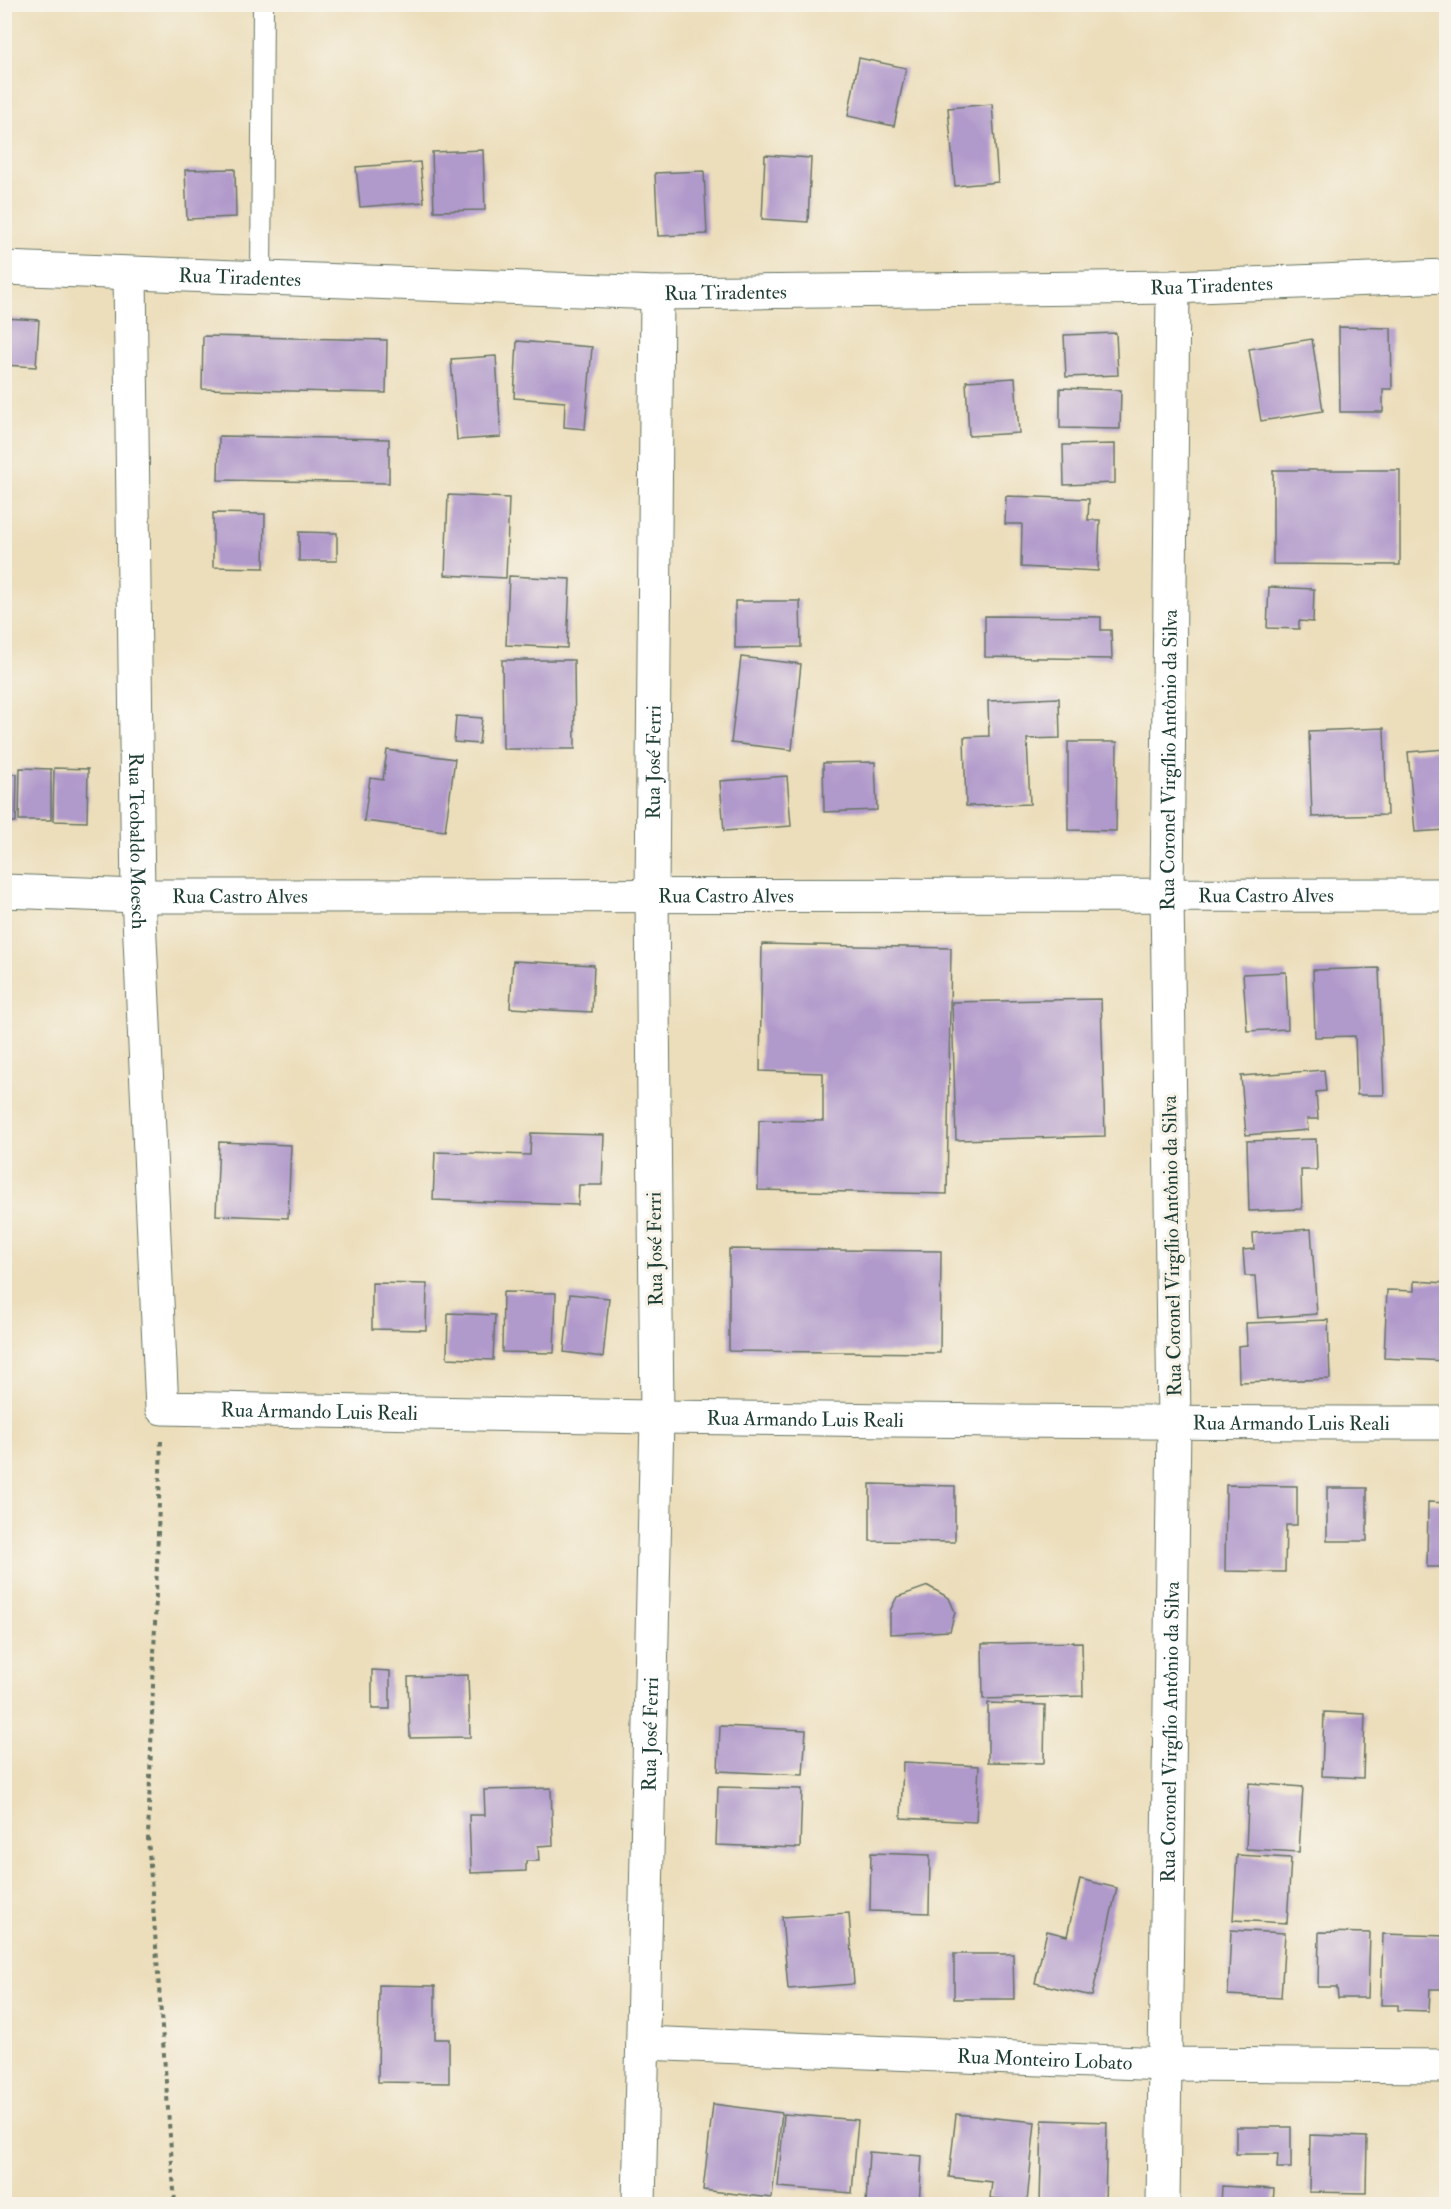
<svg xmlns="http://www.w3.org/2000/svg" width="1451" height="2209" font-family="'IM FELL Double Pica',serif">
	<rect width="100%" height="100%" fill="#f7f3e8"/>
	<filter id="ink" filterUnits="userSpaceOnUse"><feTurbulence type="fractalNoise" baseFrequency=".0167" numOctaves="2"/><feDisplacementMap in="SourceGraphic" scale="12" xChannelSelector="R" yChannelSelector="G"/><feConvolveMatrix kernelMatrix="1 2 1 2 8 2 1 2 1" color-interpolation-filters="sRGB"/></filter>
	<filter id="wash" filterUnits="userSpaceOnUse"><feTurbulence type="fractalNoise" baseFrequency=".008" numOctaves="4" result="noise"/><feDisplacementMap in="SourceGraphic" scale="24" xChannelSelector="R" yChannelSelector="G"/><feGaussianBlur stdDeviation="1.35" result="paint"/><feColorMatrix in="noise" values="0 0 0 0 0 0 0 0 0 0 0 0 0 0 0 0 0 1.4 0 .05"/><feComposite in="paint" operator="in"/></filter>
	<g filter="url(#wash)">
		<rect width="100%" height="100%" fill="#ecdebb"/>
		<g id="blocks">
			<g fill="#b099cb">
				<polygon points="859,58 906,68 894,126 848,116"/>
				<polygon points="992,104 998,182 955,186 948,108"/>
				<polygon points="483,150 485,210 434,211 432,152"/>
				<polygon points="765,155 811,158 808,222 762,219"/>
				<polygon points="420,162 424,202 360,207 356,167"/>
				<polygon points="235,169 236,217 187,219 185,170"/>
				<polygon points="704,171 707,234 658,236 655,173"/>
				<polygon points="4,318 39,320 36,367 4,365"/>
				<polygon points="1339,327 1391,328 1392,389 1383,389 1383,412 1340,412"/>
				<polygon points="1116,333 1118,375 1066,377 1064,335"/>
				<polygon points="203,336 387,340 386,393 202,389"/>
				<polygon points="1312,339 1323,411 1261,421 1249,349"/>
				<polygon points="517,341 592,347 585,429 564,427 565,402 514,398"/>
				<polygon points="496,356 501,437 457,440 451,359"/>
				<polygon points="1015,378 1019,433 969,436 966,381"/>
				<polygon points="1060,388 1121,390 1120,429 1060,428"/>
				<polygon points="219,436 389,439 389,483 218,480"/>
				<polygon points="1115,444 1115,483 1064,485 1063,445"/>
				<polygon points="1273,470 1400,470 1400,565 1273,564"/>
				<polygon points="448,495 509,498 506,578 445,575"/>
				<polygon points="1006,496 1089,499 1088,520 1100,520 1098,571 1021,567 1022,524 1005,524"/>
				<polygon points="213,513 265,514 264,568 213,567"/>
				<polygon points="299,532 337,533 337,561 299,561"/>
				<polygon points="509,576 570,579 567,648 506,645"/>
				<polygon points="1269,587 1314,589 1313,622 1299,621 1299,629 1267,628"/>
				<polygon points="735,601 800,601 801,647 735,648"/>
				<polygon points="985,616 1101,617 1101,630 1111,630 1112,659 985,657"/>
				<polygon points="741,657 801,664 792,750 731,743"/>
				<polygon points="502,660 574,660 575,749 503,749"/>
				<polygon points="1059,698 1060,738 1027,739 1030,804 966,806 964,737 989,736 988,701"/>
				<polygon points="456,716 482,718 479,744 454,742"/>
				<polygon points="1384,728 1387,815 1312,817 1309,731"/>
				<polygon points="1068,742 1117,742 1116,831 1068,830"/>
				<polygon points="1446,749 1446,830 1415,832 1408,752"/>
				<polygon points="387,750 455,759 445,831 364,821 370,778 383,780"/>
				<polygon points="875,762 877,810 824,812 823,763"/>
				<polygon points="20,768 51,769 51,820 19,820"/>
				<polygon points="54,768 88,769 87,822 53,821"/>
				<polygon points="4,774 17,774 16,822 4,822"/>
				<polygon points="787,776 791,826 724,831 720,781"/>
				<polygon points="762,944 951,948 947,1194 758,1190 759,1120 823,1121 823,1073 760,1071"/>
				<polygon points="513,961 594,965 592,1012 510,1008"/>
				<polygon points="1379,968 1384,1095 1357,1095 1355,1036 1315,1037 1313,970"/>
				<polygon points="1286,972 1288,1029 1247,1031 1243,974"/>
				<polygon points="1101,999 1105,1136 956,1140 952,1002"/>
				<polygon points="1324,1070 1326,1091 1316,1092 1318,1119 1307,1119 1308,1130 1246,1135 1241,1076"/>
				<polygon points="531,1133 604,1135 602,1185 579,1185 578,1205 433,1200 435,1152 530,1155"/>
				<polygon points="1316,1139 1317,1170 1301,1170 1302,1209 1249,1211 1247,1141"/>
				<polygon points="219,1142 291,1145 288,1218 216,1215"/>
				<polygon points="1311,1229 1317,1314 1258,1318 1255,1276 1245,1276 1243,1250 1254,1249 1253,1233"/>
				<polygon points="729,1249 941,1251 940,1353 729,1351"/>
				<polygon points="1414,1281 1446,1283 1446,1361 1384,1358 1387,1290 1414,1291"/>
				<polygon points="372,1283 427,1284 426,1330 372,1329"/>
				<polygon points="503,1292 556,1293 554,1353 502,1352"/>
				<polygon points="570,1294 609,1298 603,1357 564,1352"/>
				<polygon points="448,1313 495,1315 493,1360 447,1358"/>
				<polygon points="1328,1320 1330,1379 1239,1382 1238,1346 1247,1345 1246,1323"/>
				<polygon points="870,1484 955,1486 955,1542 870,1541"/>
				<polygon points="1226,1485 1297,1486 1297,1525 1286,1525 1285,1572 1225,1571"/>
				<rect x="1327" y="1488" width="40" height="53"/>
				<polygon points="1428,1502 1446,1503 1446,1567 1427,1567"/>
				<polygon points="928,1586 949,1598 955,1612 950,1631 890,1634 890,1611 897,1597"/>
				<polygon points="1082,1642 1083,1696 983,1699 982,1644"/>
				<polygon points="372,1670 390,1671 390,1709 372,1709"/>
				<polygon points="468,1675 470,1737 410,1738 408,1677"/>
				<polygon points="988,1703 1045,1705 1044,1763 988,1762"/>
				<polygon points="1324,1712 1365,1714 1363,1778 1322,1776"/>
				<polygon points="720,1726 806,1730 803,1775 718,1771"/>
				<polygon points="903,1762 979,1766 976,1822 901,1818"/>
				<polygon points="1249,1783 1303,1787 1299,1852 1246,1849"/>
				<polygon points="718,1787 802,1789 800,1848 716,1845"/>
				<polygon points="551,1788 553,1845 538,1846 539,1861 526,1861 526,1871 471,1873 469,1815 485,1815 484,1790"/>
				<polygon points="871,1853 930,1855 929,1913 870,1911"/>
				<polygon points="1237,1855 1291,1858 1287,1923 1233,1920"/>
				<polygon points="1080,1879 1117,1888 1092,1996 1035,1983 1047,1931 1067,1936"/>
				<polygon points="849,1913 854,1984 788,1989 782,1917"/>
				<polygon points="1231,1930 1285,1933 1281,1998 1228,1995"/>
				<polygon points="1319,1932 1370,1933 1368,1998 1338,1998 1337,1987 1318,1987"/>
				<polygon points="1383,1934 1446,1936 1446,1989 1430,1989 1429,2011 1398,2010 1398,2005 1381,2005"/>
				<polygon points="954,1954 1013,1954 1014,1999 954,1999"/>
				<polygon points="379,1985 435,1986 435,2039 449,2039 449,2083 378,2082"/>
				<polygon points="713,2104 782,2113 772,2198 703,2190"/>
				<polygon points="784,2114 858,2120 852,2193 778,2187"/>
				<polygon points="956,2114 1035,2122 1027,2202 990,2198 992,2182 949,2177"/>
				<polygon points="1042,2120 1107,2122 1105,2204 1040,2204"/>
				<polygon points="1236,2127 1291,2127 1291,2168 1277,2168 1278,2154 1236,2154"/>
				<polygon points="1310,2135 1367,2137 1366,2193 1309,2192"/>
				<polygon points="869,2152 922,2156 919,2204 866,2204"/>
				<polygon points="1222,2186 1274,2189 1273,2204 1221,2204"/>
			</g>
		</g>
	</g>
	<g filter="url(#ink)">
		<use href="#blocks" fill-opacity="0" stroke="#677563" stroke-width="1.5"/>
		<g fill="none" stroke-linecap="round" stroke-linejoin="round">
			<defs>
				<polyline id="lane" points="261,278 263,4"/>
				<g id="street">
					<path id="s1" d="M130,274L138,896L162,1408C590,1417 1018,1423 1446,1423"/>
					<path id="s2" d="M4,891L138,896L1446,895"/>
					<path id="s3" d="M643,2043L1165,2064L1446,2066"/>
					<path id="s4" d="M639,2204L657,1418L652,896L657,293"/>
					<path id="s5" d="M1163,2204L1174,1423L1167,895L1173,287"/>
				</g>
				<g id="secondary">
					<path id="s6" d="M4,268L657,293L1173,287L1446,276"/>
				</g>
			</defs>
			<use href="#lane" stroke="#677563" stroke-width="22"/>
			<use href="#street" stroke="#677563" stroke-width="35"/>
			<use href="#secondary" stroke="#677563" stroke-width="35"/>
			<polyline stroke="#677563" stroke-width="4" stroke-dasharray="4.5 4.5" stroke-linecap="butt" points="161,1441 148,1838 175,2204"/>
			<use href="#lane" stroke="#fff" stroke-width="20"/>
			<use href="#street" stroke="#fff" stroke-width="33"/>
			<use href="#secondary" stroke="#fff" stroke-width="33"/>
		</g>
	</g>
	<g text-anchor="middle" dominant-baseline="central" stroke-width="6" stroke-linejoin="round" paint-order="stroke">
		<g font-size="20" fill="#1f3d34" stroke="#f7f3e8">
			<text stroke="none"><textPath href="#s6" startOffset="236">Rua Tiradentes</textPath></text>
			<text stroke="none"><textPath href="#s6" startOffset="1208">Rua Tiradentes</textPath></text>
			<text stroke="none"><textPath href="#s6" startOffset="722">Rua Tiradentes</textPath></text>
			<text stroke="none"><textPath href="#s5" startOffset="1444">Rua Coronel Virgílio Antônio da Silva</textPath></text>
			<text stroke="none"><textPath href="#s4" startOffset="1442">Rua José Ferri</textPath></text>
			<text stroke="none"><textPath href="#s1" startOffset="567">Rua Teobaldo Moesch</textPath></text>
			<text stroke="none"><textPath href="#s2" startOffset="1262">Rua Castro Alves</textPath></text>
			<text stroke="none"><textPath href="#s2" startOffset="236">Rua Castro Alves</textPath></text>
			<text stroke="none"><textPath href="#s2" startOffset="722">Rua Castro Alves</textPath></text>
			<text transform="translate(1172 1246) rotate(-91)">Rua Coronel Virgílio Antônio da Silva</text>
			<text transform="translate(655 1249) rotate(-91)">Rua José Ferri</text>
			<text stroke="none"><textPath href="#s1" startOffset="1292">Rua Armando Luis Reali</textPath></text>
			<text stroke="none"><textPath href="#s1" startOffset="1778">Rua Armando Luis Reali</textPath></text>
			<text stroke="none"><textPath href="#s1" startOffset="2264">Rua Armando Luis Reali</textPath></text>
			<text stroke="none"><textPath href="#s5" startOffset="472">Rua Coronel Virgílio Antônio da Silva</textPath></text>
			<text stroke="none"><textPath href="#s4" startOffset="470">Rua José Ferri</textPath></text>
			<text stroke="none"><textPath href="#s3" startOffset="402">Rua Monteiro Lobato</textPath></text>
		</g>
	</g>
	<rect width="1451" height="2209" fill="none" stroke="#f7f3e8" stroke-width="24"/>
</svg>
